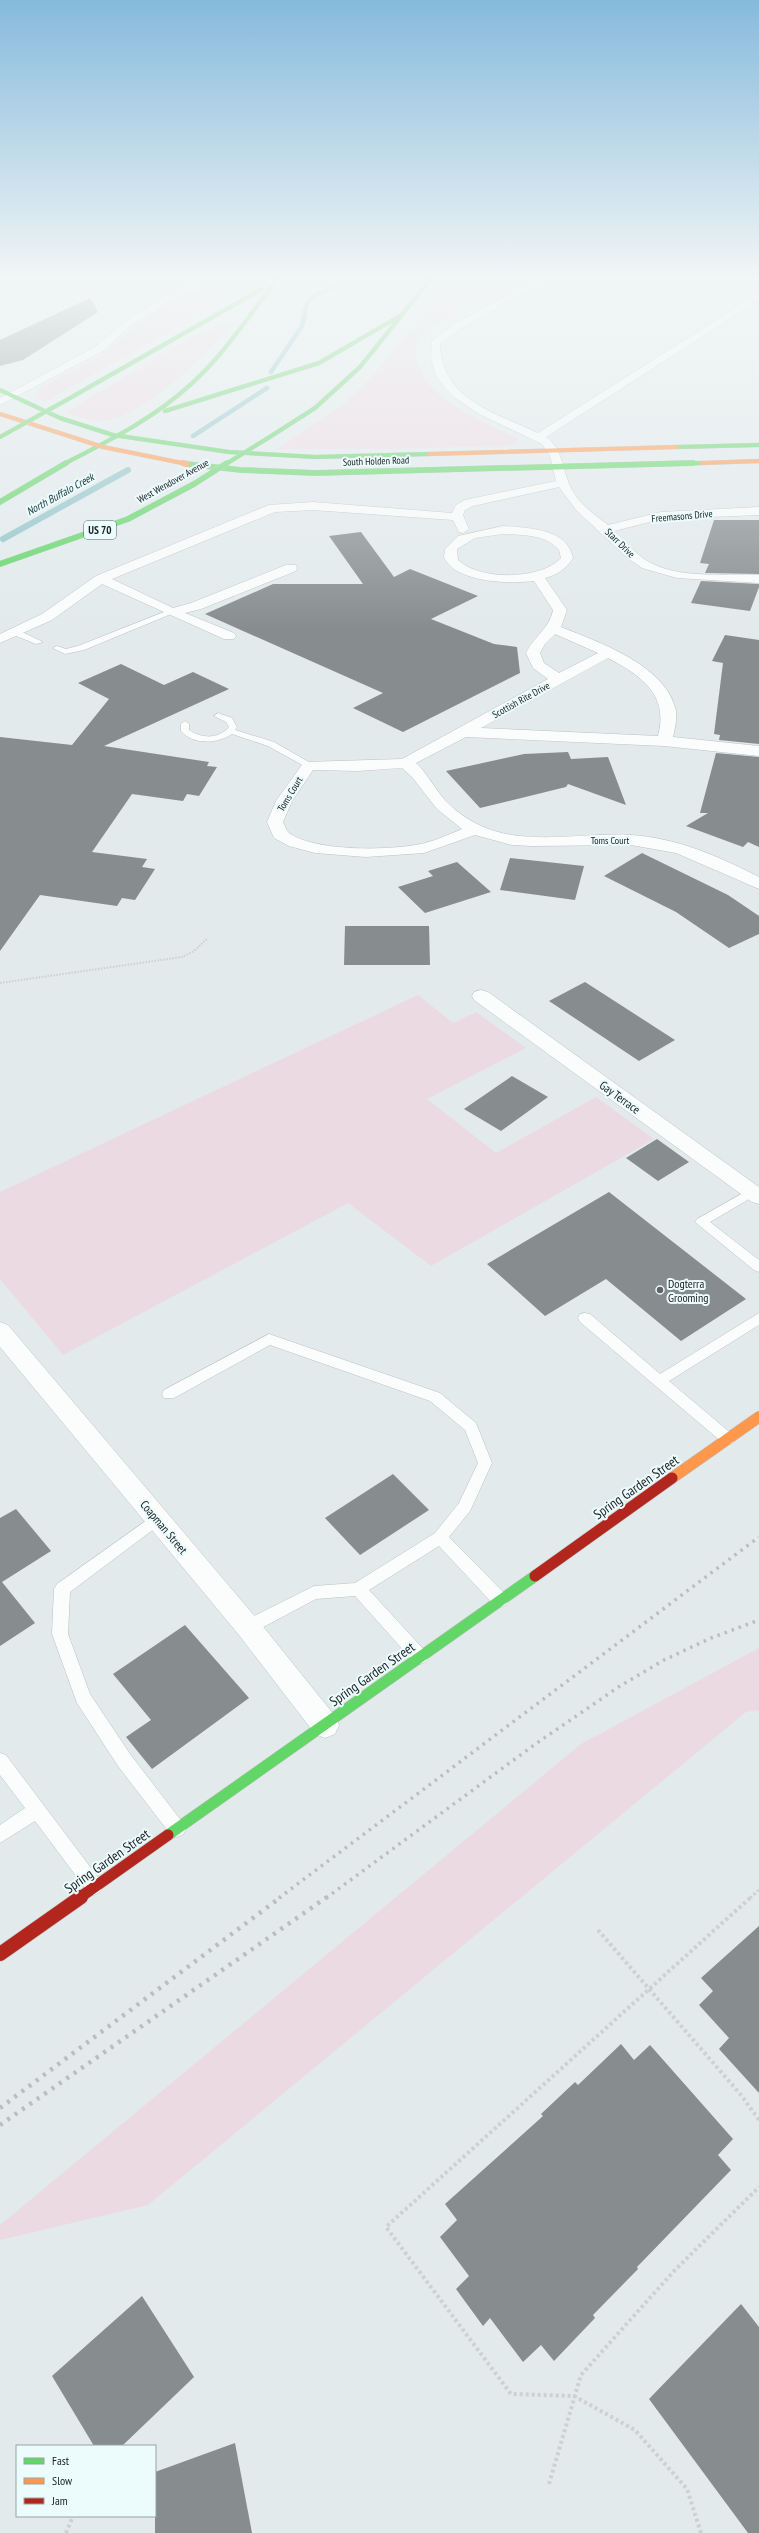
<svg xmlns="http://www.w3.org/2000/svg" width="759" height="2533" font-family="'PT Sans Narrow',sans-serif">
	<rect width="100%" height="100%" fill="#e2eaec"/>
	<g fill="#ecdae3">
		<polygon points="227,276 267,276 45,402 35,397 41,387 102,355 139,324 165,307"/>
		<path d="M454,276H526L427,329C422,336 414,344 415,353C419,397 484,422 517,438V443L506,446L387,449H277L343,405L372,377Z"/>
		<path d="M225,322L235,323C203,354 148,417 101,421C90,422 77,416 66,412L198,334Z"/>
		<polygon points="418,995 453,1023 476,1012 526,1048 427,1099 496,1153 596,1097 654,1139 431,1266 348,1203 63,1355 0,1279 0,1192"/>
		<polygon points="759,1648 759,1710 746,1712 148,2205 0,2240 0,2225 581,1744"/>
	</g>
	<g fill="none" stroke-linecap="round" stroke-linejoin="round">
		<g stroke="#90c4c9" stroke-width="4.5">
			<polyline points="271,372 302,326 307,303 314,296 335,286 347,276"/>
			<polyline points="193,436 267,388"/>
		</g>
		<polyline stroke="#90c4c9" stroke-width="6" points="3,539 128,470"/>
	</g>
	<g fill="#878c8e">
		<polygon points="90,298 98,312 23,360 0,366 0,340"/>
		<polygon points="714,520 759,520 759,574 705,573 709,564 700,563"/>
		<polygon points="361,532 394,577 410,569 478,596 431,619 494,644 517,647 520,673 403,732 353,708 383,693 205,614 273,584 363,584 329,536"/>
		<polygon points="701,581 759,584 759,587 750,611 691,603"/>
		<polygon points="725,635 759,640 759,744 719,740 720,735 714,734 723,663 712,661"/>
		<polygon points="121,664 164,685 193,672 229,689 104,746 209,762 207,766 217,767 199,796 187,794 183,801 132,794 92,852 147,859 142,867 155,869 135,900 122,898 117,906 40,895 0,951 0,737 72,745 109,699 78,683"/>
		<polygon points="568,752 571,759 608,757 626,805 568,784 566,787 480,808 446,771 524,754"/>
		<polygon points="716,753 759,757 759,847 748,842 743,847 686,826 708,813 700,813"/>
		<polygon points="642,853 728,895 759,916 759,934 729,948 676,912 604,876"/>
		<polygon points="510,858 584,866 575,900 500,890"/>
		<polygon points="457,862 491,892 425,913 398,887 433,876 428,871"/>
		<polygon points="345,926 429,926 430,965 344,965"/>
		<polygon points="585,982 675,1040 639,1061 549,1001"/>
		<polygon points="512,1076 548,1097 501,1131 464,1109"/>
		<polygon points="657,1139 689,1162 658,1181 626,1158"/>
		<polygon points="609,1192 746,1299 681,1341 606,1279 545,1316 487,1264"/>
		<polygon points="393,1474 429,1510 360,1555 325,1518"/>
		<polygon points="16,1509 51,1551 2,1582 35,1623 0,1646 0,1518"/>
		<polygon points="185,1625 249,1698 152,1769 126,1737 151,1720 113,1674"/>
		<polygon points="759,1926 759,2093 719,2049 729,2038 699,2005 713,1991 701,1978"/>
		<polygon points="621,2044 634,2060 650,2045 733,2139 718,2155 731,2170 637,2267 638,2269 593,2315 595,2318 554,2361 541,2345 523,2362 490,2318 483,2326 456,2289 469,2276 440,2237 457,2220 445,2204 543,2116 541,2114 575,2082 578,2085"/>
		<polygon points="142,2296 194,2377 122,2446 94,2446 52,2376"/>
		<polygon points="741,2304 759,2327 759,2533 748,2533 649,2399"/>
		<polygon points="235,2443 252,2533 155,2533 155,2472"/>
	</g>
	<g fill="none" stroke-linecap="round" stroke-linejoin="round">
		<defs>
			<g id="lane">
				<polygon points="169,610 176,612 84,650 65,654 53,648 57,646 66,649 78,646"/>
				<polygon points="14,631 20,631 43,642 36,644 14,635"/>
				<path d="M218,713L232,718L237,727L235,730L274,742L314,765L306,767L268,746L232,734C217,744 193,745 181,731V724L185,721L189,724V730C202,739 219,739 229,727L226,722L214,716Z"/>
				<polygon points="752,1188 758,1192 756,1195 710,1222 759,1260 759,1272 754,1270 695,1222 697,1219"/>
				<polygon points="585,1313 590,1314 660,1374 759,1313 759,1325 669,1381 733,1435 735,1439 733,1443 728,1445 723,1443 580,1322 578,1318 580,1314"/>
				<polygon points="269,1334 440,1393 476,1423 492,1463 470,1511 449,1537 506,1595 508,1600 506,1605 500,1607 494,1605 439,1546 369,1590 426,1652 428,1657 426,1662 420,1664 414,1662 355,1596 316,1599 254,1632 248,1634 242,1632 240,1627 242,1622 314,1586 355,1583 435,1533 459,1503 478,1463 465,1430 430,1401 270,1345 174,1398 164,1398 162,1394 164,1390"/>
				<polygon points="157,1513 162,1515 164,1519 162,1523 70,1592 68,1634 90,1694 130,1754 183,1823 186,1829 183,1835 177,1837 171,1835 118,1766 77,1703 52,1634 54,1589 57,1584"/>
				<polygon points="0,1753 6,1755 100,1880 103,1886 100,1892 94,1895 88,1892 35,1821 0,1843 0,1825 25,1808 0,1775"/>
			</g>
			<g id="street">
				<polygon points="208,276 219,276 167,303 129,327 103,351 0,405 0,398 95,347 123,323 161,299"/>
				<path d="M542,276H553L461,328L440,344C442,401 495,412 538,433L759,293V300L546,437C564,450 562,472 572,490C580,505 595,515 608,525L661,512L759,507V515L661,519L614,531C624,540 633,551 644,559C675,580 723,573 759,575V583L677,578L642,568L629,559L577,511L559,487L473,506L465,510L463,515L469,529L463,533L459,532L453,520L313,510L275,512L112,579L173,608L191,603L286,565H296L297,568L296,571L201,609L185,613L234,633L236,636L234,639H224L102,584L52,620L0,643V634L42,614L96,576L269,505L313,502L452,513L456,505L465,500L556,481L550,456L542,444L479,414L454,397L444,387L435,373L431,359L432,341L455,324Z"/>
				<path d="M503,526C528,528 567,528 573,558C566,569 557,575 545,578L567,610L561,627C598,642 663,664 675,707C678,716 675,728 673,737L759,746V756L664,746L466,737L416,763C426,772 432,784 440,794C449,806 462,816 475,823C522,848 580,832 631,835C677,838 718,856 759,877V889L676,853L631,845L532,846L512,845L475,835L424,853L366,857L315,853L289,846L274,838L267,822L276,801L304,762L402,759L548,679L533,668L526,653C534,636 550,628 553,610L534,581C510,584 455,583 444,557L445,549L458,536ZM503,534C522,535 546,534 559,550L561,558C541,580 480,581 458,560L457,549L475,538ZM555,634L598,653L559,673L544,663L540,653L545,644ZM608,658C642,676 669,695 658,736L481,728ZM402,768L412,777L437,809L462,829C450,834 437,840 425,843C393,851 315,852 289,833C286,830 285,826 283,822L292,801L313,770L358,771Z"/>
				<polygon points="481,990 488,992 759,1187 759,1204 752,1202 474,1000 472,996 474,992"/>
				<polygon points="0,1322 8,1325 257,1619 335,1716 339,1725 335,1734 325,1738 315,1734 239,1635 0,1347"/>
			</g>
			<g id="fast-far2">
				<polyline points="0,390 60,418 113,435 229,452 315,457 429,454"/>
				<polyline points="70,398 262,289"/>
				<polyline points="165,411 319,363 400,316"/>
				<polyline points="268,438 315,408 360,367 433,276"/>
				<polyline points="677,447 759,445"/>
				<path d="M64,464C108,441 153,419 190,385C224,355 249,315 277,280"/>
				<polyline points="187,464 189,464"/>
				<polyline points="654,464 702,463"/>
			</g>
			<g id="fast-far1">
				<polyline points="187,464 241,470 316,473 693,463"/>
				<polyline points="0,502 66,463"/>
				<polyline points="0,564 128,519 194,484"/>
			</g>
			<polyline id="fast" points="168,1835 535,1576"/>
			<g id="slow-far2">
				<polyline points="0,414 103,447 187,464"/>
				<polyline points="429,454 677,447"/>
				<polyline points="702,463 759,461"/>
			</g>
			<polyline id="slow-far1" points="183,463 187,464"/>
			<polyline id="slow" points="672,1478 759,1417"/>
			<g id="jam-far1">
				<polyline points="535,1576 672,1478"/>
				<polyline points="79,1898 168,1835"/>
			</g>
			<polyline id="jam" points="0,1954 81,1897"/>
		</defs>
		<use href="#lane" stroke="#bcc2c3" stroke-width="1"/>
		<use href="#street" stroke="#bcc2c3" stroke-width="1"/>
		<use href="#fast-far2" stroke="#bcc2c3" stroke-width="4.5"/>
		<use href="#fast-far1" stroke="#bcc2c3" stroke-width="6"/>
		<use href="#fast" stroke="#bcc2c3" stroke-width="12"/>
		<use href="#slow-far2" stroke="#bcc2c3" stroke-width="4.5"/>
		<use href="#slow-far1" stroke="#bcc2c3" stroke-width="6"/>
		<use href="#slow" stroke="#bcc2c3" stroke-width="12"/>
		<use href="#jam-far1" stroke="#bcc2c3" stroke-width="12"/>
		<use href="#jam" stroke="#bcc2c3" stroke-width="15"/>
		<polyline stroke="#ced0d1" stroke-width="2" stroke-dasharray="1.5 1.5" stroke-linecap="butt" points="0,983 182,957 194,951 207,939"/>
		<polyline stroke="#ced0d1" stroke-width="3" stroke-dasharray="2.5 2.5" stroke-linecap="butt" points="750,1898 759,1890"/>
		<g stroke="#ced0d1" stroke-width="4" stroke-dasharray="3 3" stroke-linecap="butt">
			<polyline points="598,1930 741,2095 759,2120"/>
			<polyline points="549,2484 581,2375 674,2271 759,2187"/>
			<polyline points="66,2533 73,2516"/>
			<polyline points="701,2533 687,2489 635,2430 574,2396 511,2394 386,2227 751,1897"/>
		</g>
		<use href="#lane" fill="#fbfcfc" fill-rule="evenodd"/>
		<use href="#street" fill="#fbfcfc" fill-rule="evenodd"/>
		<use href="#fast-far2" stroke="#63d668" stroke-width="4"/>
		<use href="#fast-far1" stroke="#63d668" stroke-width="5.5"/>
		<use href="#fast" stroke="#63d668" stroke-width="11"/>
		<use href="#slow-far2" stroke="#ff974d" stroke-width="4"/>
		<use href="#slow-far1" stroke="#ff974d" stroke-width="5.5"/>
		<use href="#slow" stroke="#ff974d" stroke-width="11"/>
		<use href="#jam-far1" stroke="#b3261e" stroke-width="11"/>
		<use href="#jam" stroke="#b3261e" stroke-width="14"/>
		<g stroke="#bbbdbe" stroke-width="3.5" stroke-dasharray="2.5 5" stroke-linecap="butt">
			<polyline points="279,1898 759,1537"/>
			<polyline points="326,1898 534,1745 620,1686 664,1660 711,1638 759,1620"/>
		</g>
		<g stroke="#bbbdbe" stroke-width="4.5" stroke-dasharray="3 6" stroke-linecap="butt">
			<polyline points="0,2108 281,1897"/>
			<polyline points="0,2125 327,1897"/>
		</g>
		<defs>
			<g id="fast-bridge-far1">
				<polyline points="0,437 70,398"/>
				<polyline points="226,464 268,438"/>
			</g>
			<polyline id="fast-bridge" points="194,484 227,463"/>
		</defs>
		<use href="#fast-bridge-far1" stroke="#c2c7c7" stroke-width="4.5" stroke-linecap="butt"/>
		<use href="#fast-bridge" stroke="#c2c7c7" stroke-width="6" stroke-linecap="butt"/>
		<use href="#fast-bridge-far1" stroke="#63d668" stroke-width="4"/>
		<use href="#fast-bridge" stroke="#63d668" stroke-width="5.5"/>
	</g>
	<linearGradient id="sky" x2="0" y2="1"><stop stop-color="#85badc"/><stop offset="0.44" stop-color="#f2f6f6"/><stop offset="1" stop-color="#f2f6f6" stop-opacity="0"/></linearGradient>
	<rect width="759" height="631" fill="url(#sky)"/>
	<circle fill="#606667" stroke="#ecfbfc" stroke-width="1.5" cx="660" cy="1290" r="4"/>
	<g text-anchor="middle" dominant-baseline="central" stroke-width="4" stroke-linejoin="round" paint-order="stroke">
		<g font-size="10" fill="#1a1f20" stroke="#ecfbfc">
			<text transform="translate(376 461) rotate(-2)">South Holden Road</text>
			<text transform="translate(173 481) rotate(-29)">West Wendover Avenue</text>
			<text transform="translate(682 516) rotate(-5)">Freemasons Drive</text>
			<text transform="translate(620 543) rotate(44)">Starr Drive</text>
			<text transform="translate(521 700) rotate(-29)">Scottish Rite Drive</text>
			<text transform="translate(290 794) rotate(-59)">Toms Court</text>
			<text x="610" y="840">Toms Court</text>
		</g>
		<g font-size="11" font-style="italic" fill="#1d4043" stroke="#ecfbfc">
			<text transform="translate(60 494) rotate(-29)">North Buffalo Creek</text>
		</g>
		<rect fill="#ecfbfc" stroke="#596162" stroke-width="1" x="84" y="521" width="32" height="18" rx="3"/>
		<g font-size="11" font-weight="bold" fill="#1a1f20">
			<text x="100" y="530">US 70</text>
		</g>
		<g font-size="12" fill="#1a1f20" stroke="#ecfbfc">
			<text transform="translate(620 1097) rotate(36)">Gay Terrace</text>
			<text transform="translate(164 1527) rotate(50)">Coapman Street</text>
		</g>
		<g font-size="12" fill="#1a1f20" stroke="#ecfbfc" text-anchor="start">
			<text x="668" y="1283">Dogterra<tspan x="668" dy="14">Grooming</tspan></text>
		</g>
		<g font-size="14" fill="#1a1f20" stroke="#ecfbfc">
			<text transform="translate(636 1487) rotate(-35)">Spring Garden Street</text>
			<text transform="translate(372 1674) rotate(-35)">Spring Garden Street</text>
			<text transform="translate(107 1861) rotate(-35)">Spring Garden Street</text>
		</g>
	</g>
	<rect x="16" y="2445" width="140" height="72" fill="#ecfbfc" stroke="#98a3a4"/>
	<rect x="24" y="2458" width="20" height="6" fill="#63d668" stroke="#98a3a4"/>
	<text x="52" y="2465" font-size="12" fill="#1a1f20">Fast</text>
	<rect x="24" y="2478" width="20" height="6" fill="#ff974d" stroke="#98a3a4"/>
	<text x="52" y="2485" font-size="12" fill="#1a1f20">Slow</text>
	<rect x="24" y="2498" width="20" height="6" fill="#b3261e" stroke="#98a3a4"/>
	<text x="52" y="2505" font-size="12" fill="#1a1f20">Jam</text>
</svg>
